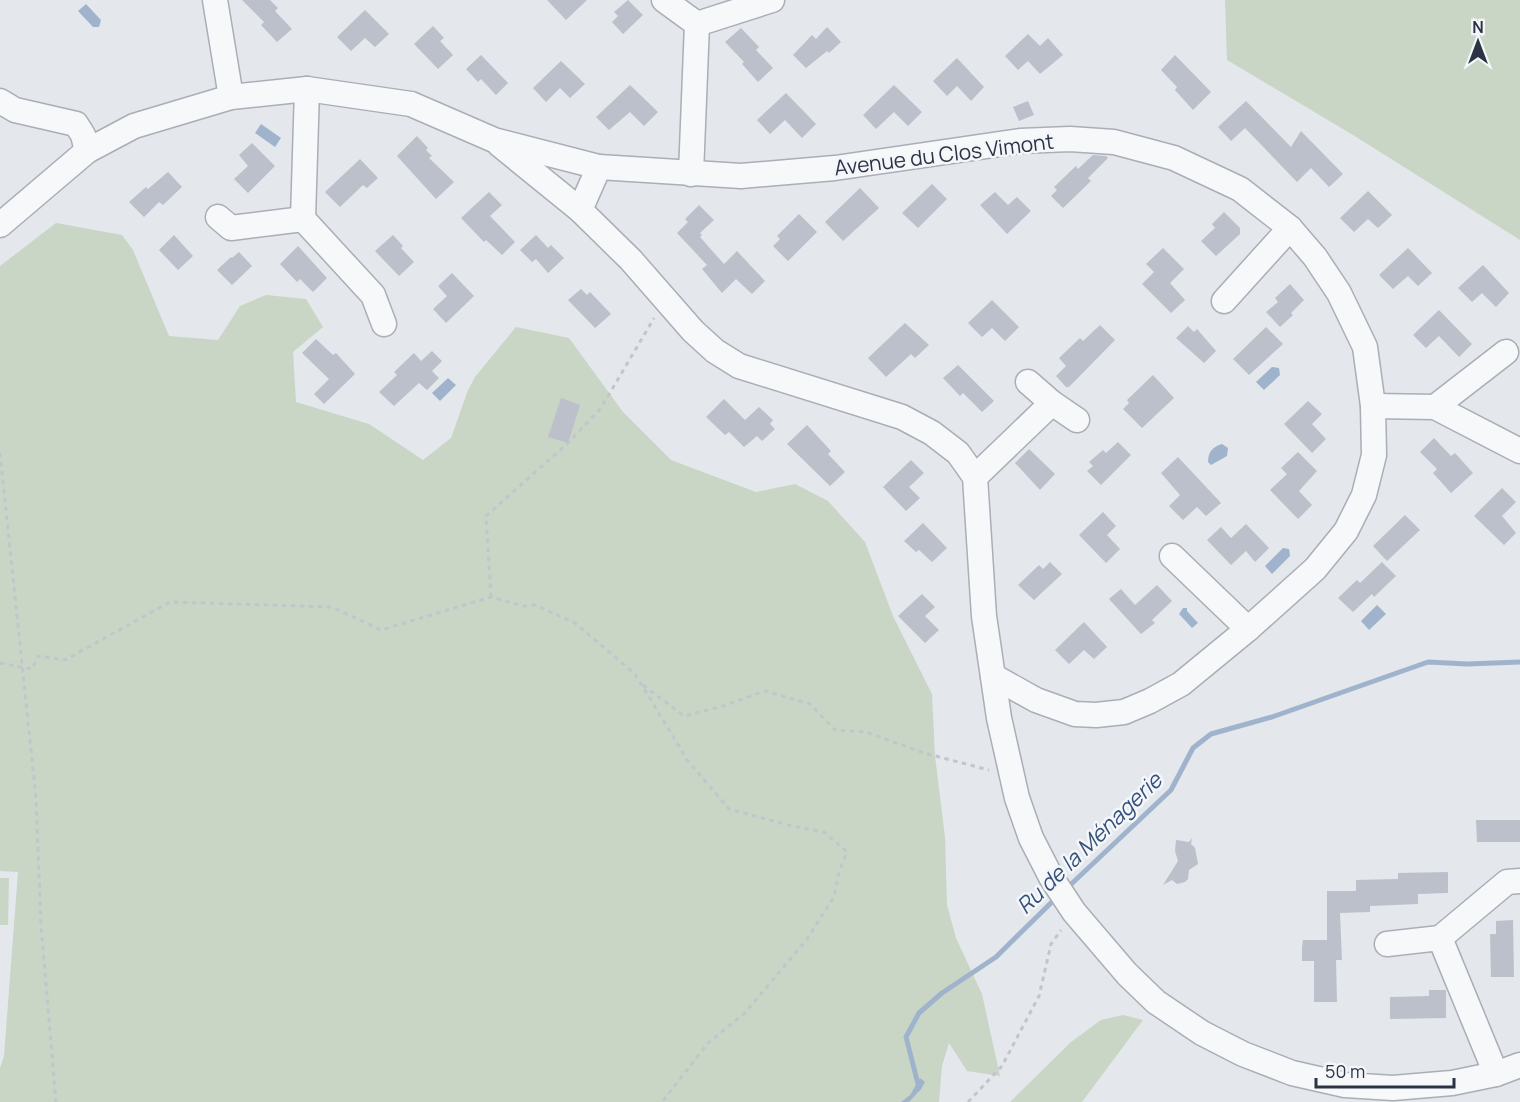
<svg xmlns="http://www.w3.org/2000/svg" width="1520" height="1102" font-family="Manrope,sans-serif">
	<rect width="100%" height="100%" fill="#e4e7ec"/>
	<g fill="#c9d6c5">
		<polygon points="1225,0 1520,0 1520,240 1353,135 1227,60"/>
		<polygon points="56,223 122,235 133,250 169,336 218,340 240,306 266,295 306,299 323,327 293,352 296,402 369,424 423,460 451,438 468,390 475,377 516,327 569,338 623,412 671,460 756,492 795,484 828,501 865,542 893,616 932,694 935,756 945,837 947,905 956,938 982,994 1000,1076 967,1071 949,1043 942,1066 939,1102 0,1102 0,1068 4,1056 18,872 0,871 0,266"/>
		<polygon points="0,878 9,878 8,925 0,925"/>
		<polygon points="1123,1015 1143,1020 1082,1102 1010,1102 1071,1042 1101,1020"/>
	</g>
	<g fill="#9fb4cc">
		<polygon points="86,4 101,20 99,27 93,27 78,11"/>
		<polygon points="261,124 281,138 275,147 255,133"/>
		<polygon points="1272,367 1279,368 1280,375 1264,390 1256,382"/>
		<polygon points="448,378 456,385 440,401 432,393"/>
		<path d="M1222,444L1228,448L1227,456L1211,465L1208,462C1208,452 1212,447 1222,444Z"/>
		<polygon points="1283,548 1289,549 1290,556 1272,574 1265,566"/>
		<polygon points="1377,605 1386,614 1369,630 1361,621"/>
		<polygon points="1183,608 1187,608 1187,611 1198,623 1192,628 1179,614"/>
		<polygon points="920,1078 925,1082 921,1089 909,1102 901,1102 910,1095"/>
	</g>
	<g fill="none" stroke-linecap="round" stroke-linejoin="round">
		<g stroke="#9fb4cc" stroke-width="5">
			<polyline points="1066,889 1171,790 1193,748 1211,734 1272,717 1428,662 1467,664 1520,662"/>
			<polyline points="919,1088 906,1037 919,1013 942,993 996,957 1057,897"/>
		</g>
	</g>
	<g fill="#bbc0ca">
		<polygon points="242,0 270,0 278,8 275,11 292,29 277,42 261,25 264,22"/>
		<polygon points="547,0 587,0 566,20"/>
		<polygon points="628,0 643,15 623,34 612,22 618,16 614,12"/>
		<polygon points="365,10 389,34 375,47 365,38 351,51 337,37"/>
		<polygon points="433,26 444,38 440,41 453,55 438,69 414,44"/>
		<polygon points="827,27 841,42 829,53 827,51 806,68 793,55 812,35 816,39"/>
		<polygon points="741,28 759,47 756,50 773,68 758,82 742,64 744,62 725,42"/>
		<polygon points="1028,34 1040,46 1048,38 1063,55 1040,74 1028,61 1018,70 1005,56"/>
		<polygon points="481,55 508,83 496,95 481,79 478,82 466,69"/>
		<polygon points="1175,55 1211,92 1193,110 1175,90 1177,87 1161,70"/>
		<polygon points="957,58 984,87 971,101 957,86 947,96 933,81"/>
		<polygon points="561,61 585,84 570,98 560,88 546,102 533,88"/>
		<polygon points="630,85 658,112 644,126 630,112 609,130 596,117"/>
		<polygon points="894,85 922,112 908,126 894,112 876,129 863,115"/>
		<polygon points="786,93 816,124 802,138 785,120 770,134 757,120"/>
		<polygon points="1028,101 1034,115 1019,121 1013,107"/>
		<polygon points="1246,101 1291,147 1301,131 1343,174 1329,187 1311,168 1297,182 1245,128 1231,141 1218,127"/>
		<polygon points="417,136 428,148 426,150 432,156 429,158 454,182 436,199 397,156"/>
		<polygon points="252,143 275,166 248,193 234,179 248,166 239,155"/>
		<polygon points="1093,155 1106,156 1108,158 1088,178 1091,181 1063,208 1051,196 1057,190 1054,187 1076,166 1078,169"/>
		<polygon points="360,159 378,178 367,188 363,185 340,207 325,192"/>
		<polygon points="168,172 182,187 163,205 159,202 144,217 129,202 146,187 148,189"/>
		<polygon points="932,184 947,199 918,228 902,213"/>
		<polygon points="860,188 879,208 843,241 825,222"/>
		<polygon points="1368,191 1392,215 1378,228 1368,219 1354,232 1340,218"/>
		<polygon points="489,192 502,205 490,216 515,242 502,255 486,240 484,242 461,218"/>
		<polygon points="995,192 1008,205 1017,197 1031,211 1007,234 980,205"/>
		<polygon points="699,205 714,220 700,233 702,235 700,237 724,264 737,251 765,281 752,294 736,279 722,293 702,269 707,265 677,233 688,222 685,219"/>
		<polygon points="1224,212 1240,228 1240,234 1216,256 1201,241 1215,228 1212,224"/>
		<polygon points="799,214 817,232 788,261 773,246 780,239 777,236"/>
		<polygon points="174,235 193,256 178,270 159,250"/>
		<polygon points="393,235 403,246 401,248 414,262 399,276 375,251"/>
		<polygon points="536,235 548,248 551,245 564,258 548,273 536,259 532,262 520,250"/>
		<polygon points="298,246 327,278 313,292 300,279 297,282 280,264"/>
		<polygon points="1163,248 1184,269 1170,283 1185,300 1171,313 1142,284 1154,272 1146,264"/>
		<polygon points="1408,248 1432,273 1418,286 1408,276 1393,289 1379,275"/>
		<polygon points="239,252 252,266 232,285 217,270 231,257 232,258"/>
		<polygon points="1483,265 1509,293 1496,307 1482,293 1472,302 1458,288"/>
		<polygon points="452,273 474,296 446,323 433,309 447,296 438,286"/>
		<polygon points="1290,284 1304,300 1291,313 1293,315 1280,327 1266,312 1278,302 1275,298"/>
		<polygon points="581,289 587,295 590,292 611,314 595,328 568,300"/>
		<polygon points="992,300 1019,327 1005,341 992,328 982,337 968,323"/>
		<polygon points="1439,310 1472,344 1459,357 1439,336 1426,348 1413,335"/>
		<polygon points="905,323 929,345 915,358 911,354 886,377 868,358"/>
		<polygon points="1100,325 1115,340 1069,387 1066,387 1056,376 1066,366 1059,358 1080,338 1083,341"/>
		<polygon points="1188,326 1194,332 1197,329 1216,351 1204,363 1176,338"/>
		<polygon points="1266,327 1283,344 1249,375 1233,359"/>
		<polygon points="316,339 333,355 336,353 355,374 324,404 314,394 329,379 302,353"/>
		<polygon points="432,351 442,361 432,371 439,378 427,390 419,383 394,406 379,392 397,375 394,372 414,353 421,361"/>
		<polygon points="958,365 994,401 982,412 963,393 960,396 943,378"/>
		<polygon points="1153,375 1174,398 1142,428 1123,409 1129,403 1127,400"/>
		<polygon points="561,398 580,405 568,443 548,437"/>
		<polygon points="724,399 745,420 759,407 773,420 770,424 775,429 762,441 757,436 744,447 729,432 725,435 706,417"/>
		<polygon points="1308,401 1322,414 1312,424 1326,439 1312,453 1284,424"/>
		<polygon points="807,425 831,451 828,454 845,472 830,486 787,444"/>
		<polygon points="1434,438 1451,456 1455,453 1473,473 1451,493 1433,473 1437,469 1420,452"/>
		<polygon points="1118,442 1131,455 1101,485 1087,471 1093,466 1089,462 1103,450 1106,453"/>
		<polygon points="1029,449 1055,474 1040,490 1015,463"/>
		<polygon points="1298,452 1317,471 1299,491 1312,505 1298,519 1270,490 1287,474 1281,468"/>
		<polygon points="1178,457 1221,503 1206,516 1197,507 1183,520 1169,506 1180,495 1161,473"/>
		<polygon points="911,460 924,473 909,487 920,498 906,511 883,487"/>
		<polygon points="1502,488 1516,502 1502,516 1516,533 1504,545 1474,516"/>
		<polygon points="1103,512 1116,526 1107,535 1120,549 1106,563 1079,535"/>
		<polygon points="1405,515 1420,530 1387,561 1373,546"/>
		<polygon points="923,523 947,548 932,562 919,550 916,552 904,541"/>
		<polygon points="1246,524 1269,548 1255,562 1246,551 1231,565 1207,540 1221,527 1231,538"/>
		<polygon points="1050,562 1062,574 1034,600 1018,585 1039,565 1043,569"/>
		<polygon points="1382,562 1396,576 1374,597 1372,594 1353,612 1338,598 1357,580 1360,583"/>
		<polygon points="1157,585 1172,601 1152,620 1155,623 1141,634 1109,599 1121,589 1135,605"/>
		<polygon points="922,594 935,607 925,616 939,630 925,643 898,616"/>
		<polygon points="1084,622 1107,647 1094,659 1084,650 1069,664 1055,650"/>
		<polygon points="1476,820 1520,820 1520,842 1477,842"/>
		<polygon points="1192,838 1191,844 1195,848 1198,864 1189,870 1188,879 1185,882 1177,884 1172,880 1163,885 1178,861 1175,851 1176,840 1189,842"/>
		<polygon points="1448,872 1448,893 1418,894 1418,904 1370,906 1370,912 1340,913 1342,960 1336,960 1337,1002 1314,1002 1314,961 1302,961 1302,947 1303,940 1327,940 1327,891 1356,891 1356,880 1398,879 1398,873"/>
		<polygon points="1513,920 1514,977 1491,977 1490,934 1496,934 1496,921"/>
		<polygon points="1429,990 1446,990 1446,1018 1390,1019 1390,997 1429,996"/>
	</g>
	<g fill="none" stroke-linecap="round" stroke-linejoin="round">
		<defs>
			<g id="minor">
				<polyline points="215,0 231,97"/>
				<polyline points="664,0 697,24"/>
				<polyline points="307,89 303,219 373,295 384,324"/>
				<polyline points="0,101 15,110 76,124 83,135 87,151 0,225"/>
				<polyline points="500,145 580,210 631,260 693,331 715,351 739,366 902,417 932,433 958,453 975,477 984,616 999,718 1017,798 1031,838 1051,877 1074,912 1127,974 1156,1002 1202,1033 1243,1054 1292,1073 1345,1085 1393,1088 1452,1083 1496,1074 1520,1065"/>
				<polyline points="87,151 134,126 231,97 307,89 411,104 494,140 599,167 741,176 835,168 1020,141 1070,139 1114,142 1174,158 1240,189 1290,228 1315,257 1339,293 1365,347 1373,406 1374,455 1364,495 1346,531 1315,569 1248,629 1181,684 1150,701 1124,712 1096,715 1075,714 1036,700 993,676"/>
				<polyline points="691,174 697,24 772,0"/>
				<polyline points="580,210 599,167"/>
				<polyline points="218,217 231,228 303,219"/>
				<polyline points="1224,301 1290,228"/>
				<polyline points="1028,382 1052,403 1077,420"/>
				<polyline points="1373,406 1435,407 1520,451"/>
				<polyline points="1435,407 1506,352"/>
				<polyline points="975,477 1052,403"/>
				<polyline points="1172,556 1248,629"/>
				<polyline points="1440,938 1496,1074"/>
				<polyline points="1387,944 1440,938 1507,882 1520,881"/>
			</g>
		</defs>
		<use href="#minor" stroke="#a9aeb7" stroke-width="27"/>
		<g stroke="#c2c5cb" stroke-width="3" stroke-dasharray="4.5 4.5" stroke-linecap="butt">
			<polyline points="0,453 36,798 41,925 56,1102"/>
			<polyline points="491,597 486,516 568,443 601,408 654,318"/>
			<polyline points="0,663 32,669 38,656 65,660 170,602 332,607 381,630 491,597 523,606 535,605 575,623 635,674 688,761 729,809 792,826 824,832 847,852 839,872 834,897 807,939 745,1013 708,1043 662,1102"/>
			<polyline points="643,685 684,716 720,707 765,691 810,704 835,730 866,732 924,753 989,770"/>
			<polyline points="968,1102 1002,1066 1039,996 1051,944 1061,930"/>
		</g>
		<use href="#minor" stroke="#f7f8fa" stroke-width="24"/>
	</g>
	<g text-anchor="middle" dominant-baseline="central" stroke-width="5" stroke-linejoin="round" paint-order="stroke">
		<g font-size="21" fill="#2b3445" stroke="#f4f6f9">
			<text transform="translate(944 154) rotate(-7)">Avenue du Clos Vimont</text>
		</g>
		<g font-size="22" font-style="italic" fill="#34527a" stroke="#f4f6f9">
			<text transform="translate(1089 843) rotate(-44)">Ru de la Ménagerie</text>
		</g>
	</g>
	<g transform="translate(1478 42)" stroke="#f4f6f9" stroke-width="4.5" paint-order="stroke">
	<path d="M0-4.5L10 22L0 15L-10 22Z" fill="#2b3445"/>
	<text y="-9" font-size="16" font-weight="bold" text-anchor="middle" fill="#2b3445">N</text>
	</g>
	<path d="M1316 1078v9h138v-9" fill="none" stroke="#2b3445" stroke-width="3"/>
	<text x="1325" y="1078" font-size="18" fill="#2b3445" stroke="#f4f6f9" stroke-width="4.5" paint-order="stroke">50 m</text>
</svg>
